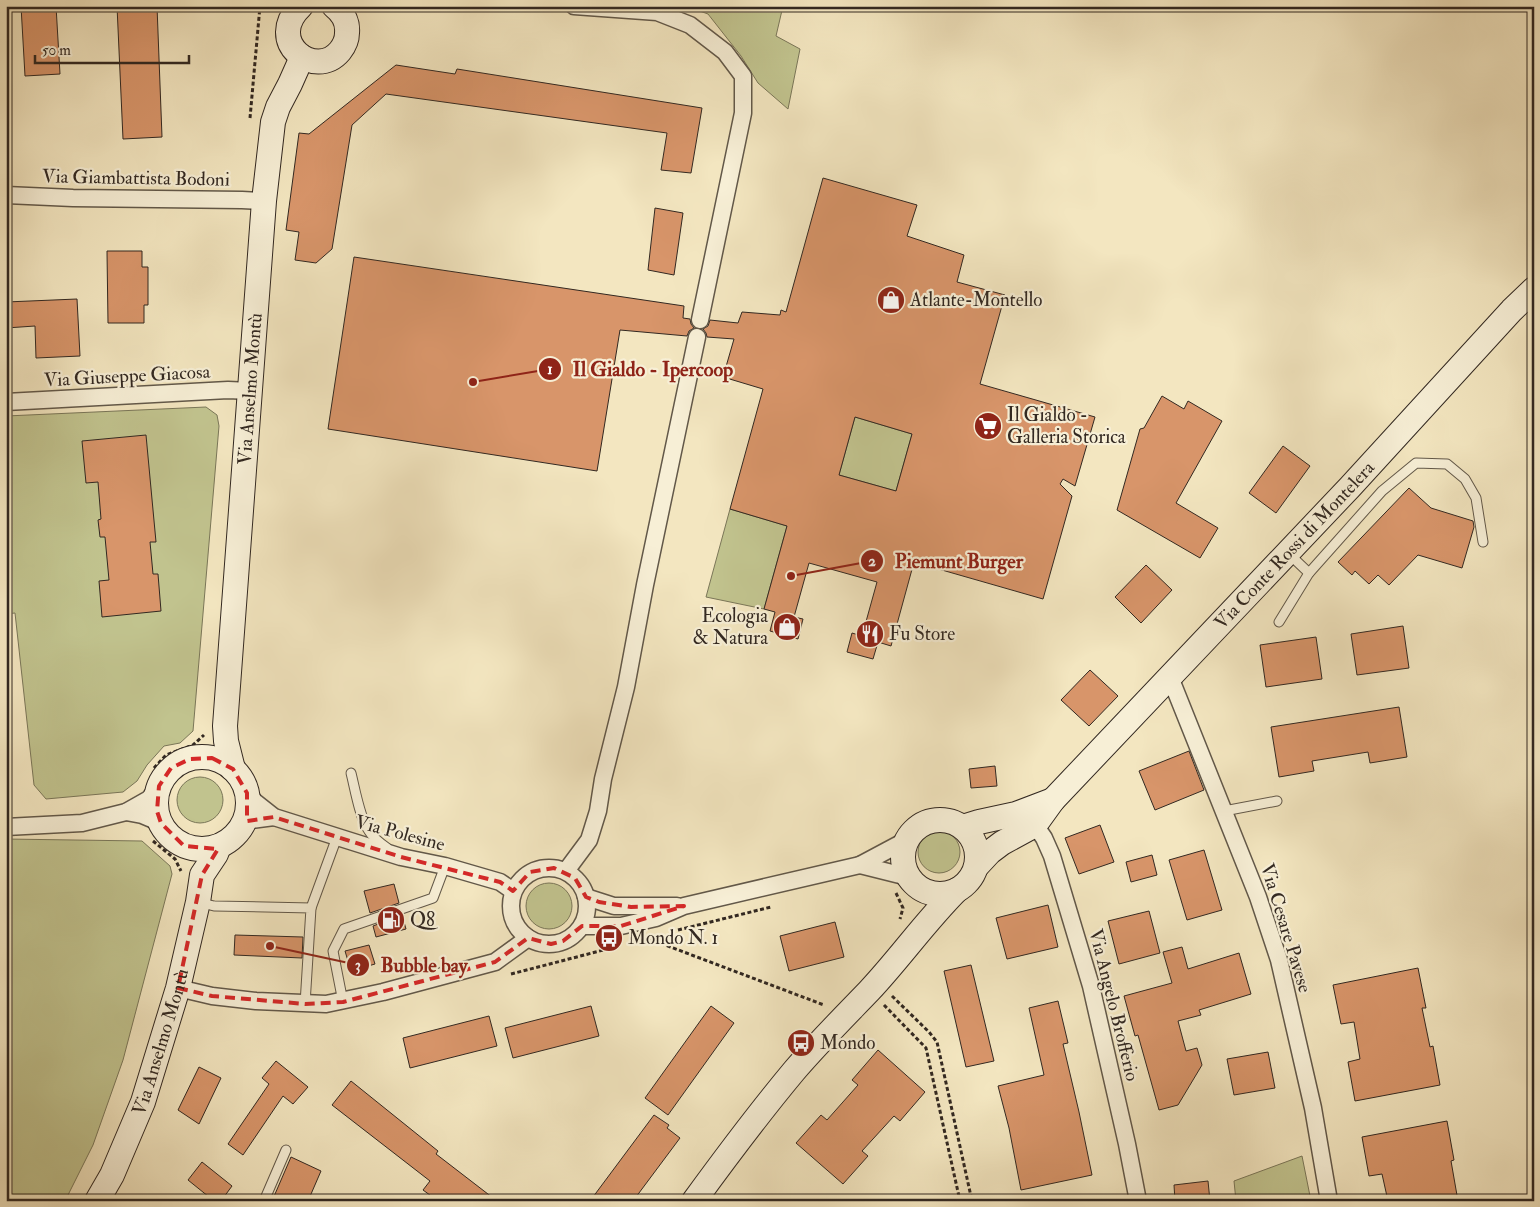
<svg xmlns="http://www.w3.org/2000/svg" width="1540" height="1207" font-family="'IM FELL Double Pica',serif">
	<rect width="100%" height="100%" fill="#f3e6c0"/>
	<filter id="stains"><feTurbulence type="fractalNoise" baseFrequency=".004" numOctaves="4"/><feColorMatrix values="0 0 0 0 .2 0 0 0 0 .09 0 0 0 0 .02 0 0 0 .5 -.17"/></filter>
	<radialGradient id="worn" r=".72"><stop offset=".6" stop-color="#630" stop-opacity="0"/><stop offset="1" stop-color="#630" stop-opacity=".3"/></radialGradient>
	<g fill="#c1c38e" stroke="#7a7658">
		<polygon points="686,6 783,6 776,36 800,49 788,109 758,83 741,56 708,14"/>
		<polygon points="206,407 217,415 219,426 193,731 180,743 164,746 147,765 137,781 123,792 46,799 34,785 15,613 6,614 6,542 10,541 6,502 6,416"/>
		<polygon points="855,417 912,434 896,491 839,475"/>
		<polygon points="730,509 787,526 764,609 706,597"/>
		<circle cx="200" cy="800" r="23"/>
		<circle cx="939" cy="852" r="21"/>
		<polygon points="6,839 142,841 170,866 172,874 123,1060 93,1145 65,1201 6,1201"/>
		<circle cx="549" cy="906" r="23"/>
		<polygon points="1302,1156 1311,1201 1236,1201 1234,1181"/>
	</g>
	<g fill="#d8956a" stroke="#322821" fill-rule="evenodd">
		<polygon points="21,6 56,6 60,74 25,76"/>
		<polygon points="117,6 157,6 162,137 123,139"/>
		<polygon points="396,65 455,74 457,69 702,108 691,173 661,170 667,133 386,94 352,125 332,249 316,263 295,260 299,232 286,230 299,133 309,134"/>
		<path d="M823,178L917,205L907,236L964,255L957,282L1005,295L980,384L1095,417L1075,486L1063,479L1060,484L1072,496L1043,599L914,562L891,646L878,642L873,659L847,652L852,633L862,636L877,582L809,563L794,617L803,619L798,639L770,631L775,612L764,609L787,526L730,509L763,389L723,377L734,339L707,337L706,333L703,329L708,326L710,320L738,323L742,312L780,315L781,310L786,312ZM855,417L912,434L896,491L839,475Z"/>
		<polygon points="655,208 683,213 674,275 648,270"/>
		<polygon points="107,251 142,251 142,267 148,267 148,305 144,305 144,323 108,323"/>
		<polygon points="354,257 684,306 683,318 690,319 691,324 694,328 689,331 687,336 620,330 597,471 328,429"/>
		<polygon points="77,299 80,356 36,358 35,326 6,328 6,302"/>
		<polygon points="1162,396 1184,409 1188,401 1222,421 1176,503 1218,528 1200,558 1117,510 1140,429 1144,428"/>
		<polygon points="146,435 156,542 150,542 153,574 158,574 161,611 102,617 99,581 109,580 105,537 100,537 98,520 101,519 98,482 86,483 82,441"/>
		<polygon points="1283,446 1310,466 1276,513 1249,493"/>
		<polygon points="1409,488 1431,508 1473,521 1474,527 1462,568 1418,555 1389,585 1378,575 1369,584 1355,571 1352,575 1338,562"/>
		<polygon points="1146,565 1172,590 1141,623 1115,597"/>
		<polygon points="1403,626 1409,668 1357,675 1351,634"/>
		<polygon points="1316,637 1322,679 1266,687 1260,645"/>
		<polygon points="1090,670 1118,696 1089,726 1061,700"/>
		<polygon points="1399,707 1407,757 1370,763 1368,752 1312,761 1314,771 1279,777 1271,727"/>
		<polygon points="1189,751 1204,790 1155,810 1139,771"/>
		<polygon points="995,766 997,786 971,788 969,769"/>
		<polygon points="1100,825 1114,862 1079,874 1065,838"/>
		<polygon points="1204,850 1222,910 1187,920 1169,860"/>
		<polygon points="1152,855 1157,875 1131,882 1126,862"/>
		<polygon points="394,884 399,903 370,913 364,891"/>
		<polygon points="1048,905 1058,947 1007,959 996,918"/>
		<polygon points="1149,911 1160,953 1119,964 1108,921"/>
		<polygon points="402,915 406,929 376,937 373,926"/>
		<polygon points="835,922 844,957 789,971 780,936"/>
		<polygon points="235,935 303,937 302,958 234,955"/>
		<polygon points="369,945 375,964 351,971 345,951"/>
		<polygon points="1182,947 1188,969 1239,953 1251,994 1199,1010 1201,1015 1178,1021 1186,1051 1197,1048 1202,1065 1178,1105 1159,1110 1138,1035 1135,1036 1124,996 1172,983 1163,952"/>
		<polygon points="971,965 994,1061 966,1067 944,971"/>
		<polygon points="1418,968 1426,1008 1422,1008 1430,1047 1433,1046 1440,1085 1355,1101 1348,1062 1360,1059 1354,1022 1341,1024 1333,985"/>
		<polygon points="1058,1001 1068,1043 1063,1044 1079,1112 1092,1175 1021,1190 1009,1128 998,1086 1044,1075 1029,1008"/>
		<polygon points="591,1006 599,1036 513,1058 505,1028"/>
		<polygon points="711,1006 734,1023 668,1115 645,1098"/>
		<polygon points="489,1016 497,1046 410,1068 403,1038"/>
		<polygon points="878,1050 925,1092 900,1121 894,1116 862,1151 868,1156 843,1184 796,1143 821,1115 827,1120 858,1085 852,1080"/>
		<polygon points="1268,1052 1275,1088 1234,1095 1227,1059"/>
		<polygon points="276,1061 308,1087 293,1104 283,1096 243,1155 228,1144 269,1084 262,1078"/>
		<polygon points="199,1067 221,1078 199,1124 178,1110"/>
		<polygon points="351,1081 438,1151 436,1154 497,1201 438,1201 423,1190 430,1181 332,1105"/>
		<polygon points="654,1115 669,1125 667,1128 680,1138 633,1201 590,1201"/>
		<polygon points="1447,1121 1454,1160 1451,1161 1458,1201 1388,1201 1382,1174 1369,1176 1362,1137"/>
		<polygon points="291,1157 321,1171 308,1201 272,1201"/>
		<polygon points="202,1162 232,1186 221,1201 214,1201 188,1180"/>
		<polygon points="1208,1181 1210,1201 1175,1201 1174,1185"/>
	</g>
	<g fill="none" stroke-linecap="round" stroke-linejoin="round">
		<defs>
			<g id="lane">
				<polyline points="1288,553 1309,573"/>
				<polyline points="1279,622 1309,573 1382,491 1416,463 1447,464 1465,479 1476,498 1483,542"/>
				<path d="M351,773C355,789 360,819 369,831C373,838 380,843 387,848"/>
				<polyline points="1224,811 1277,801"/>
				<polyline points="198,902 214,906 311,908 305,1004"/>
				<polyline points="311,908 337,837"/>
				<polyline points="343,1002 333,951 344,929 433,898 445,866"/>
				<polyline points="264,1201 286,1150"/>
			</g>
			<g id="street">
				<polyline points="574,6 657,12 690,25 725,52 743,76 743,113 700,320"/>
				<polyline points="6,195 73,198 242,200 264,201"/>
				<polyline points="6,402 228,390 250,391"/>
				<polyline points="1170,677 1258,897 1279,960 1313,1108 1329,1201"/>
				<polyline points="247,793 255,802 274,817 401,857 445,866 500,882 513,891"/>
				<polyline points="126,812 142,815 161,823"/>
				<polyline points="244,821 274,817"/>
				<polyline points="1035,825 1044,838 1052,856 1091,986 1127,1144 1138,1201"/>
				<polyline points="6,827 82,823 126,812 149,799 159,786"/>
				<polyline points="860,865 908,877"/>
				<circle cx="549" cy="906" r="38"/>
				<polyline points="566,871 589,840 598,811 603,779 626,687 645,585 697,337"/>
				<polyline points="586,897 614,906 677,906"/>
				<polyline points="582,926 621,926 656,918 684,906 860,865 905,841"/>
				<polyline points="178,988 212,996 256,1001 326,1004 383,992 495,962 528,938"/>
			</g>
			<g id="secondary">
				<path d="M301,6C264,41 315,81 340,51C344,46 347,39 347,33C348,22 343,13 334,6"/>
				<circle cx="202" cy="803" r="46"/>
				<path id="s1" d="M233,769L226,741L225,726L264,201L273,122L278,107L290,84L302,57"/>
				<circle cx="940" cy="857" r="37"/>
				<polyline points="963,827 979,822 1016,814 1053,800"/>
				<path id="s2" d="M976,867L990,852L1002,843L1035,825L1053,800L1350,487L1512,310L1534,289"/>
				<path id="s3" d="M97,1201L112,1175L143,1102L178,988L198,902L202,875L216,854L219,846"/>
				<path d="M694,1201C726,1157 759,1113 794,1071C818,1043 844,1017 869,991C900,958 925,922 957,890"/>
			</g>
		</defs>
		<use href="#lane" stroke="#625849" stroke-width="11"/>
		<use href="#street" stroke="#625849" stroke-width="19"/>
		<use href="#secondary" stroke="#322821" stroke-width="26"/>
		<g stroke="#322821" stroke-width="3" stroke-dasharray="4 2.5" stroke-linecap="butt">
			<polyline points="250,118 260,6"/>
			<polyline points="154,768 166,755 193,745 204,735"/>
			<polyline points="153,841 175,859 181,871"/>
			<polyline points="896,893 903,908 900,919"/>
			<polyline points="678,930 771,907"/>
			<polyline points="649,938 652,940 824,1005"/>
			<polyline points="511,974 619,946"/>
			<polyline points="892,996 929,1032 937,1042 972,1201"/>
			<polyline points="884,1005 926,1048 960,1201"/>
		</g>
		<use href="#lane" stroke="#f7efd6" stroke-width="9"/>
		<use href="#street" stroke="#f7efd6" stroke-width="16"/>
		<use href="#secondary" stroke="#f7efd6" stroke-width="24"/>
	</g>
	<path fill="none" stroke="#d62828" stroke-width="4" stroke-dasharray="10 6" stroke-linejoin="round" d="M212,758L233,769L247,793V821L274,817L401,857L500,882L513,891L530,872L554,868L575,878L586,897L599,902L631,907L684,906L621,926H582L563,941L551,944L528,938L495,962L343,1002L305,1004L212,996L178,988L202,875L218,849L184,846L161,823L157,811L159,786L171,768L190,759Z"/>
	<defs>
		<symbol id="shop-disc" viewBox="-11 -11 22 22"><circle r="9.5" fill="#8f2418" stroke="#f7efd6"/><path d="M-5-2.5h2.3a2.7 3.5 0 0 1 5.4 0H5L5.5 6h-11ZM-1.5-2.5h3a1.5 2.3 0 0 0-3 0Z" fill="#fff"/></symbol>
		<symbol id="supermarket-disc" viewBox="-11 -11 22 22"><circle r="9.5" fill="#8f2418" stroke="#f7efd6"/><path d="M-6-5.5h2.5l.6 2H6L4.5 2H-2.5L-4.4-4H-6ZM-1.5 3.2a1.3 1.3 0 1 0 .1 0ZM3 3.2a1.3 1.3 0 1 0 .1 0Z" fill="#fff"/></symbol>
		<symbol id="restaurant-disc" viewBox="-11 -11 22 22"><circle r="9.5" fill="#8f2418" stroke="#f7efd6"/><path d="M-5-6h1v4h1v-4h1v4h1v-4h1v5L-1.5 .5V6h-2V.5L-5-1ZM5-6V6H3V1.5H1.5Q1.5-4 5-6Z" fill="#fff"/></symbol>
		<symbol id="fuel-disc" viewBox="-11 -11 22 22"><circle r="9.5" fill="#8f2418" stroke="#f7efd6"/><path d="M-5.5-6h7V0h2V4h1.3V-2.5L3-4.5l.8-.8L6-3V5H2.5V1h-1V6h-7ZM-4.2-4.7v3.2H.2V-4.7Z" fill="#fff"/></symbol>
		<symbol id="bus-disc" viewBox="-11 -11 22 22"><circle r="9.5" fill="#8f2418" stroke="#f7efd6"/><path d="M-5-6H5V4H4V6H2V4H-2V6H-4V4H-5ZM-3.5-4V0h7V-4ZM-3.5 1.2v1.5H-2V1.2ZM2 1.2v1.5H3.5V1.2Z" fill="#fff"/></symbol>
	</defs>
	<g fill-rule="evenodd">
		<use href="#shop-disc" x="875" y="284" width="32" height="32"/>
		<use href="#supermarket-disc" x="972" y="410" width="32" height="32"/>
		<use href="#shop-disc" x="771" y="611" width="32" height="32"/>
		<use href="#restaurant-disc" x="854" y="618" width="32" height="32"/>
		<use href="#fuel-disc" x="375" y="904" width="32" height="32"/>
		<use href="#bus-disc" x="593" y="922" width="32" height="32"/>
		<use href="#bus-disc" x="785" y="1027" width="32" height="32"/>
	</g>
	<g text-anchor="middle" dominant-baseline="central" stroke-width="4.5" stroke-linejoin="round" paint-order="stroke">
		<g font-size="19" fill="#322821" stroke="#f7efd6">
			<text transform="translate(136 178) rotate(1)">Via Giambattista Bodoni</text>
			<text transform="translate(127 376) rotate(-3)">Via Giuseppe Giacosa</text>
			<text stroke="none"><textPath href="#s1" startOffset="382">Via Anselmo Montù</textPath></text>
			<text stroke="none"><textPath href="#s2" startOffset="455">Via Conte Rossi di Montelera</textPath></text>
			<text transform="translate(400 833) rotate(15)">Via Polesine</text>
			<text transform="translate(1286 928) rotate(73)">Via Cesare Pavese</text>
			<text transform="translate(1114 1005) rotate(76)">Via Angelo Brofferio</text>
			<text stroke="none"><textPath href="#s3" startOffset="172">Via Anselmo Montù</textPath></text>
		</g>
		<g font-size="19" fill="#322821" stroke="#f7efd6" text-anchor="start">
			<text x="910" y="300">Atlante-Montello</text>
			<text x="1007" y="415">Il Gialdo -<tspan x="1007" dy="22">Galleria Storica</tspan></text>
			<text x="768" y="616" text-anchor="end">Ecologia<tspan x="768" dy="22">&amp; Natura</tspan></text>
			<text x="889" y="634">Fu Store</text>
			<text x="410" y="920">Q8</text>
			<text x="628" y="938">Mondo N. 1</text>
			<text x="820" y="1043">Mondo</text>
		</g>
	</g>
	<path fill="none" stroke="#8f2418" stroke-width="2" d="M473 382L550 369M791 576L872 561M270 946L358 965"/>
	<g fill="#8f2418" stroke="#f7efd6" stroke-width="2">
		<circle cx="473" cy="382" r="5"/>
		<circle cx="791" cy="576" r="5"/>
		<circle cx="270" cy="946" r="5"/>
		<circle cx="550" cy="369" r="12"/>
		<circle cx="872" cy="561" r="12"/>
		<circle cx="358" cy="965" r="12"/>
	</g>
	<g font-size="15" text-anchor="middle" font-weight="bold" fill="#fff">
		<text x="550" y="374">1</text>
		<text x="872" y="566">2</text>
		<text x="358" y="970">3</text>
	</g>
	<g font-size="20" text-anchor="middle" font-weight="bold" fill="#8f2418" stroke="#f7efd6" stroke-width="4.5" stroke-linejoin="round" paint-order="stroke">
		<text x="653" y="376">Il Gialdo - Ipercoop</text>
		<text x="959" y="568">Piemunt Burger</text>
		<text x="424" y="972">Bubble bay</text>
	</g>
	<rect width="1540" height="1207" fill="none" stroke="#f3e6c0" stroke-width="25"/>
	<rect x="8" y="8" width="1525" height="1192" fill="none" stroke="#322821" stroke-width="2.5"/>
	<rect x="12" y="12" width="1515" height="1182" fill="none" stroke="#322821"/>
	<path d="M35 55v8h154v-8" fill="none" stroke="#322821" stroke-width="2.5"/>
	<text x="42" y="55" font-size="15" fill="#322821" stroke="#f7efd6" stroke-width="4" paint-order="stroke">50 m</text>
	<rect width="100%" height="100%" filter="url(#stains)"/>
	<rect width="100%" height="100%" fill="url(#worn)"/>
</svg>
